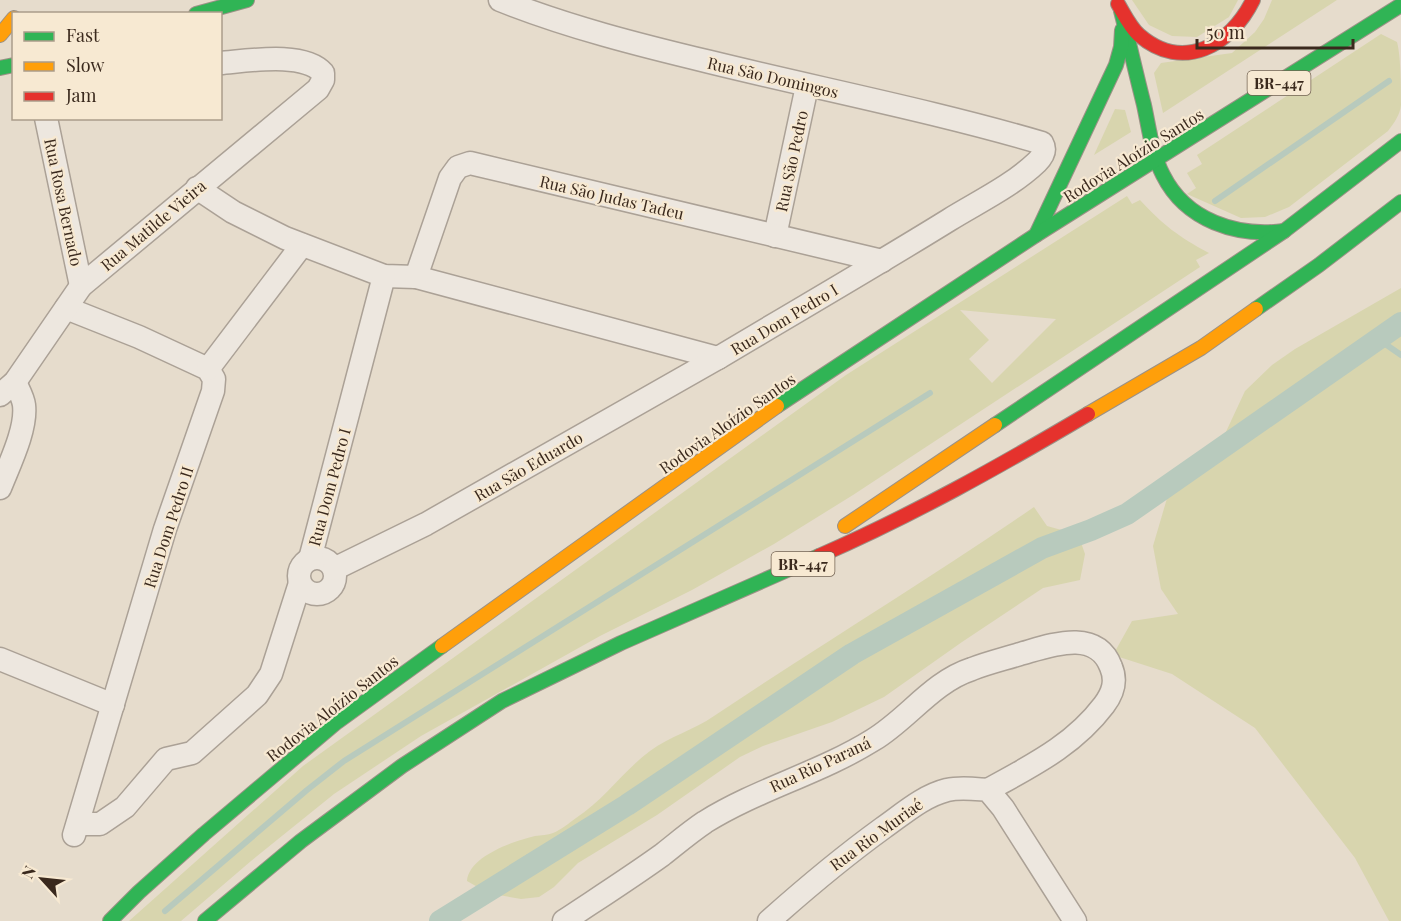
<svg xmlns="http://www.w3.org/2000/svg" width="1401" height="921" font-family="'Playfair Display',serif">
	<rect width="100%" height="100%" fill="#e6dccc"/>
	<g fill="#d8d5ae" fill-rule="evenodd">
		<polygon points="1132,0 1238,0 1229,17 1197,37 1172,36 1149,25"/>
		<polygon points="1272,0 1337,0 1163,113 1154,73 1161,63 1232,53 1255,32 1264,19"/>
		<path d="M1381,34L1397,42C1401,57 1401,88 1401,105C1400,115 1394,123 1388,131L1289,207L1265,217L1241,218L1187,194L1196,188L1187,173L1202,164L1197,155Z"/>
		<polygon points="1115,109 1125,110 1131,132 1094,155"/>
		<path d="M1127,196L1132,204L1140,200C1163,225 1179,237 1209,253L1196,260L1200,267L853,495L774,544L692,590L600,636L421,736L334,794L251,861L181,921H129L303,766L846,375ZM960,310L1056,319L992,383L969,359L989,340Z"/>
		<polygon points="1401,288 1401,921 1389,921 1355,858 1255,728 1172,674 1113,655 1132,621 1178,614 1161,589 1153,546 1168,495 1181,479 1205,458 1224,436 1245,391 1272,365 1295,349"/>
		<path d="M1034,507L1047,526L1065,531H1077L1085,554L1080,580L1043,588L962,642L884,697L832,722L763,746L740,757L657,815L578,863L554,887L539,897L521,899L488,893L467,881C469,856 514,841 535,836C541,835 548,835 553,833C561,830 569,823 576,818C604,800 623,771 650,751C670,736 694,730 714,716C820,645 929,579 1034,507Z"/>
	</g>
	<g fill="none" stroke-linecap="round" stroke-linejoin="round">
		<g stroke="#b8cabd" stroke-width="6">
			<polyline points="1215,201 1389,81"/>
			<polyline points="1378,339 1401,355"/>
			<polyline points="165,911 307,790 344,761 930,393"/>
		</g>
		<polyline stroke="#b8cabd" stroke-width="22" points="440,921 627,805 852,654 1042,548 1091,530 1127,514 1401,323"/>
		<defs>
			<g id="street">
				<polyline points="46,118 81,286"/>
				<path d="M197,188L233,212L285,238L384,276L416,277L718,358C795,312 873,267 949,220C978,202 1012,186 1037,162C1043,156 1046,150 1042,143C933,111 820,89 710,62C639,45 568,27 500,0"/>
				<polyline points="775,236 807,86"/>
				<polyline points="416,277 450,178 458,167 470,163 882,261"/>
				<polyline points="66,308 139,337 208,369 214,379 213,391 165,529 74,835"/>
				<polyline points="208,369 302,245"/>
				<path d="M0,395L15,382L81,286L318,89L323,80V73C304,51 247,61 220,63"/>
				<path d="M0,488C9,465 27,429 24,405C23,397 18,389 15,382"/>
				<circle cx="317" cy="576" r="18"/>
				<polyline points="310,559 384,276"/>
				<polyline points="334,569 426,524 718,358"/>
				<polyline points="0,659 113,705"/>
				<polyline points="78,824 100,824 125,807 166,759 192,753 257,695 271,674 300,583"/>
				<path d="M564,921C597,899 630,878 662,855C676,844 690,832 705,822C758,789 820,773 873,740C908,719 932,682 972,669C987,663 1004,659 1020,654C1049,646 1096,627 1111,667C1117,681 1113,693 1104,705C1073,746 1031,766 988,790"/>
				<path d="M769,921C806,888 843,857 883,828C903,814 923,796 947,790C961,787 974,789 988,790L1003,808L1075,921"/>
			</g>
			<g id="fast">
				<path d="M1121,11C1129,42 1136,74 1144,105C1149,128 1152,154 1163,175C1186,221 1237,237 1284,231"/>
				<polyline points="196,14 247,0"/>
				<polyline points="0,68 14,65"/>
				<polyline points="1036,235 1116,65 1121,47 1122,30"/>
				<polyline points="1256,309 1319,265 1401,202"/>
				<polyline points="777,406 1036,235 1401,5"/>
				<polyline points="995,425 1284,231 1401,141"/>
				<polyline points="110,921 139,892 204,834 337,722 442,646"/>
				<polyline points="205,921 301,841 402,766 502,701 621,643 819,556"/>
			</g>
			<g id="slow">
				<polyline points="0,35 14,18"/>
				<polyline points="1088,414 1201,348 1256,309"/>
				<polyline points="845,526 995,425"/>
				<polyline points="442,646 777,406"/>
			</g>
			<g id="jam">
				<path d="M1118,4C1124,14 1130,27 1139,35C1183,73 1231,45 1253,0"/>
				<path d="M819,556C913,515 1000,466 1088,414"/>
			</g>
		</defs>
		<use href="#street" stroke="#aba196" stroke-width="25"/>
		<use href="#fast" stroke="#9b9186" stroke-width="16"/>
		<use href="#slow" stroke="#9b9186" stroke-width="16"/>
		<use href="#jam" stroke="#9b9186" stroke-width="16"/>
		<use href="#street" stroke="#ede7df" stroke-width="22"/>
		<use href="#fast" stroke="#30b455" stroke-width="14"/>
		<use href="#slow" stroke="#ff9f0a" stroke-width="14"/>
		<use href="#jam" stroke="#e5322d" stroke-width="14"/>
	</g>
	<g text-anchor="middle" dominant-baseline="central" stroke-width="4.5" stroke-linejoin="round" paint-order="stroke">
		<g fill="#f7e9d2" stroke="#736353" stroke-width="1.5">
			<rect x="1247.5" y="71" width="63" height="24" rx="4.5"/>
			<rect x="771.5" y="552" width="63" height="24" rx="4.5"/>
		</g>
		<g font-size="15" font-weight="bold" fill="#3a291d">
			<text x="1279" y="83">BR-447</text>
			<text x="803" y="564">BR-447</text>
		</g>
		<g font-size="16" fill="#3a291d" stroke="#f7e9d2">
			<text transform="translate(773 77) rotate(13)">Rua São Domingos</text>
			<text transform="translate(1133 155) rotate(-32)">Rodovia Aloízio Santos</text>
			<text transform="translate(791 161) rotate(-78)">Rua São Pedro</text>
			<text transform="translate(612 197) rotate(13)">Rua São Judas Tadeu</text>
			<text transform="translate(64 202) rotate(78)">Rua Rosa Bernado</text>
			<text transform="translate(153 225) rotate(-40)">Rua Matilde Vieira</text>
			<text transform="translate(784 319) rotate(-31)">Rua Dom Pedro I</text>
			<text transform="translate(727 423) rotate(-35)">Rodovia Aloízio Santos</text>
			<text transform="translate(528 466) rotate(-30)">Rua São Eduardo</text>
			<text transform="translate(329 487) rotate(-75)">Rua Dom Pedro I</text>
			<text transform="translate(168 527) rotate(-72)">Rua Dom Pedro II</text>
			<text transform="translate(332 708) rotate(-38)">Rodovia Aloízio Santos</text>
			<text transform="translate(820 764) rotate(-25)">Rua Rio Paraná</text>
			<text transform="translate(876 834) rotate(-36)">Rua Rio Muriaé</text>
		</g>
	</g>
	<rect x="12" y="12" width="210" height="108" fill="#f7e9d2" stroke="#ab9c8a" stroke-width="1.5"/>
	<rect x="24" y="32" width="30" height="9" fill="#30b455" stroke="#ab9c8a" stroke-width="1.5"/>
	<text x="66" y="42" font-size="18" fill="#3a291d">Fast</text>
	<rect x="24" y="62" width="30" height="9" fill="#ff9f0a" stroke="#ab9c8a" stroke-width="1.5"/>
	<text x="66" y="72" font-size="18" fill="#3a291d">Slow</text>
	<rect x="24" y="92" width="30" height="9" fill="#e5322d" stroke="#ab9c8a" stroke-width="1.5"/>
	<text x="66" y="102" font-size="18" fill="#3a291d">Jam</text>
	<g transform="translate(42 879) rotate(297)" stroke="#f7e9d2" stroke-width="4.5" paint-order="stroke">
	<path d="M0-4.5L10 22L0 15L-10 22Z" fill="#3a291d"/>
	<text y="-9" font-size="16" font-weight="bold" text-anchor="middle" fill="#3a291d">N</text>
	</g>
	<path d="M1197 39v9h156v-9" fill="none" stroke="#3a291d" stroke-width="3"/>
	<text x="1206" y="39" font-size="18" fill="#3a291d" stroke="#f7e9d2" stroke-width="4.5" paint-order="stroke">50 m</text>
</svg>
